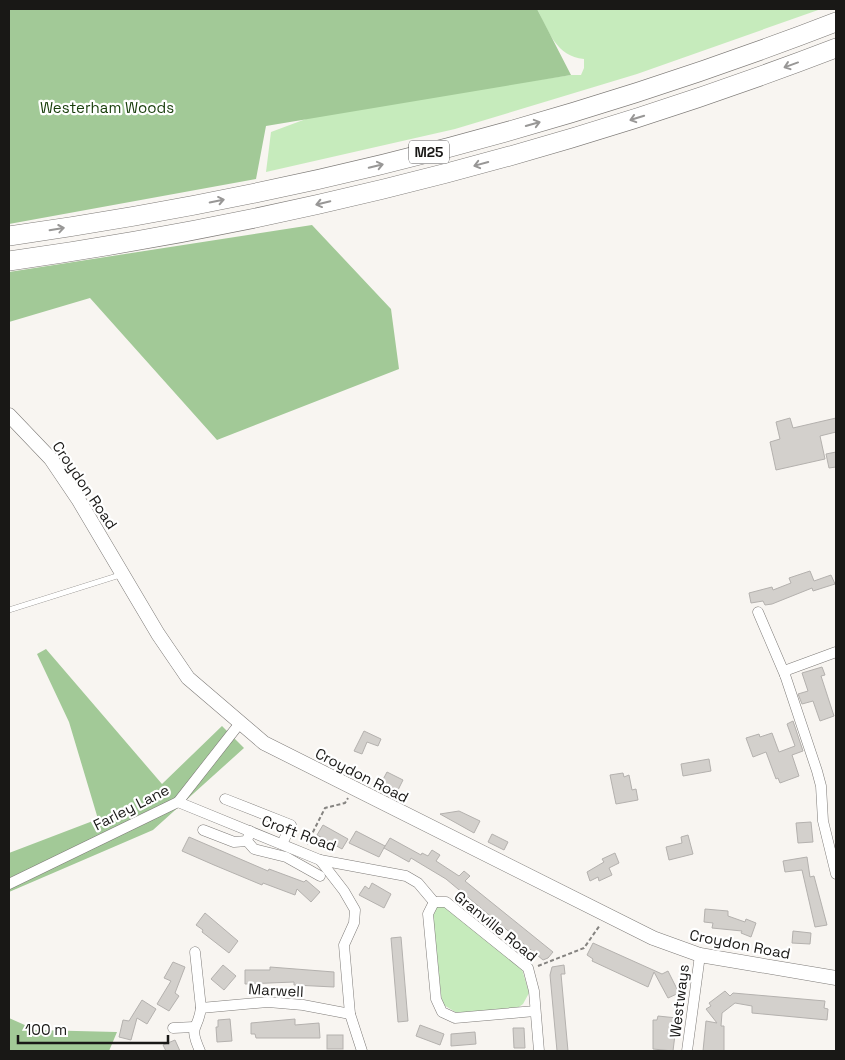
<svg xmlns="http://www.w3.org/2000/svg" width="845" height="1060" font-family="'Space Grotesk',sans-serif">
	<rect width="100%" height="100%" fill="#f8f5f1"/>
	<g fill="#c6ebbc">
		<path d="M537,9H821L637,74L455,129L266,172L271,132L330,110L571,75H581L584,68V59C556,56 549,32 537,9Z"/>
		<polygon points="438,906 445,907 522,969 529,993 523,1004 516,1009 457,1013 442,1004 432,913"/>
	</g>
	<g fill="#a2c997">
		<polygon points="9,9 537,9 571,75 266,126 256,179 9,224"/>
		<polygon points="312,225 391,309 399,369 217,440 90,298 9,322 9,272"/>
		<polygon points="46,649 162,784 222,726 244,748 153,830 9,892 9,853 98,819 69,722 37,654"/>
		<polygon points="9,1018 36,1030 117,1032 109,1051 9,1051"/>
	</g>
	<g fill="#d3d0cc" stroke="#b4b1ae">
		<polygon points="790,418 793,428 836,418 836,432 820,436 825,459 776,470 770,442 780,439 776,422"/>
		<polygon points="836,452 836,467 829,468 826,454"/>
		<polygon points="810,571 814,581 831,575 835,584 813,591 812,588 772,604 765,605 763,601 751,603 749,593 772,587 773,590 791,583 789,578"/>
		<polygon points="822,667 825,675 821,676 834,716 820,721 813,701 802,704 798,694 808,691 802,673"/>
		<polygon points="793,721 803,751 792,755 799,776 780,783 778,778 776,779 766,752 753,757 746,738 759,734 760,737 772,733 779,752 795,746 787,724"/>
		<polygon points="364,731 381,739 378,746 367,742 362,754 354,751"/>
		<polygon points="709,759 711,771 683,776 681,764"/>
		<polygon points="387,772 403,780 396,794 379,787"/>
		<polygon points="623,773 624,777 629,775 632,790 636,789 638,800 616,804 610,775"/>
		<polygon points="459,811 480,821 474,833 440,814"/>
		<polygon points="811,822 813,842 798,843 796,823"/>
		<polygon points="323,825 348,839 342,849 317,835"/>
		<polygon points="356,831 385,846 379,857 349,843"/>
		<polygon points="492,834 508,842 504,850 488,842"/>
		<polygon points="688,835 693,854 669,860 666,847 682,843 681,837"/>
		<polygon points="189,837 268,871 269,869 304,882 306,880 320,892 311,902 297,889 295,895 263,883 262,885 214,865 182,851"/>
		<polygon points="390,838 421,855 422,853 428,856 432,850 440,855 436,861 459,876 464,871 470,876 465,881 553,952 548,958 543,960 446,879 411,858 409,862 384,848"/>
		<polygon points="615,853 619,863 609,868 612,875 599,881 598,877 590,881 587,872 604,862 602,859"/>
		<polygon points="807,857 810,877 814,876 827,925 815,927 802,870 785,872 783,861"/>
		<polygon points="372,883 391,894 384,908 359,895 365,886 369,889"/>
		<polygon points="705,909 728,911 728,916 745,922 746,919 756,923 751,937 741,933 742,931 712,928 713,923 704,922"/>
		<polygon points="205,913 238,941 229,953 202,932 203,930 196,925"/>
		<polygon points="793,931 811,933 810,944 792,943"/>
		<polygon points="401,937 408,1021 398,1022 391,938"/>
		<polygon points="593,943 662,974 668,971 679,993 668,998 654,972 648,987 592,961 593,959 587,955"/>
		<polygon points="173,962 185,967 175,993 179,996 169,1011 157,1004 171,981 164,978"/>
		<polygon points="223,965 236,976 224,990 211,979"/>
		<polygon points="564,965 565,974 561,974 568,1051 557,1051 550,975 552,967"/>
		<polygon points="270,967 334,972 334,987 294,985 294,982 245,984 245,970 270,970"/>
		<polygon points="725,991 730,996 733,993 825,1001 824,1008 828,1009 827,1020 752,1013 752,1006 735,1003 722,1013 721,1026 724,1026 724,1051 703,1051 706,1021 717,1023 706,1009 711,1006 709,1003"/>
		<polygon points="142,1000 156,1009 147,1024 137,1018 131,1040 119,1037 123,1020 129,1021"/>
		<polygon points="658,1016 677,1018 673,1051 653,1049 653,1020 657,1020"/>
		<polygon points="230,1019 232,1041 217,1042 216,1027 218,1027 218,1020"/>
		<polygon points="295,1019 295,1025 319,1023 320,1038 256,1038 255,1034 251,1034 251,1023"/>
		<polygon points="420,1025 444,1034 440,1045 416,1036"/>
		<polygon points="513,1028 524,1028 525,1048 514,1048"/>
		<polygon points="475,1032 476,1044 451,1046 451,1034"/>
		<rect x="327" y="1035" width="16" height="14"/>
		<polygon points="175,1040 180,1051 166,1051 163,1045"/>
	</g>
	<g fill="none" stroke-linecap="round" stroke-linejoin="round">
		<defs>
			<polyline id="lane" points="9,610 120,575"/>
			<g id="street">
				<polyline points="758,612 785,675"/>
				<polyline points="836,652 787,670 785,675 817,771 821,786 823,821 836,874"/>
				<polyline points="225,799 291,825 282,844"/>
				<polyline points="178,802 320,860 406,876 418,883 434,902"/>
				<polyline points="203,830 234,842 247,841"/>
				<polyline points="250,831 247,841 254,849 286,857 320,876"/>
				<polyline points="320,860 344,891 355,910 354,923 344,945 350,1014 362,1051"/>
				<polyline points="9,884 178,802 240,723"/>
				<polyline points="195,952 201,1008"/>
				<polyline points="535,1011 455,1018 442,1012 436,999 428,914 434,902 446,902 528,968 534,991 539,1051"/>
				<polyline points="173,1028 194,1027"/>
				<path d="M200,1051C188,1024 198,1031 201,1008L268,1002L303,1005L350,1014"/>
				<polyline points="687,1051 700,955"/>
			</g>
			<polyline id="secondary" points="9,415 51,459 78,499 158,634 188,678 264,743 653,938 700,955 836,978"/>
			<g id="highway">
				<path d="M9,236C291,196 570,125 836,22"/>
				<path d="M9,261C291,221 570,150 836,48"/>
			</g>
		</defs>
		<use href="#lane" stroke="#7e7b78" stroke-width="6"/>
		<use href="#street" stroke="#7e7b78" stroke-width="11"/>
		<use href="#secondary" stroke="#7e7b78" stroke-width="15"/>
		<use href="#highway" stroke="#7e7b78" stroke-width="20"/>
		<g stroke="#858380" stroke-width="2" stroke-dasharray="4 2.5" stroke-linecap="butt">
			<polyline points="307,844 325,808 345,803 348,798"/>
			<polyline points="538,966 584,948 600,925"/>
		</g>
		<use href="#lane" stroke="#fff" stroke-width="5"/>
		<use href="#street" stroke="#fff" stroke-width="10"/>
		<use href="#secondary" stroke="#fff" stroke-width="14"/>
		<use href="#highway" stroke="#fff" stroke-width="19"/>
	</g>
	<defs><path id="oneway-shaft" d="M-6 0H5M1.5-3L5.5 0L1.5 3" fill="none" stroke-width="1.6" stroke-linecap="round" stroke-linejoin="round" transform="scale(1.25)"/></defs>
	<g stroke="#989796">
		<use href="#oneway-shaft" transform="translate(791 65) rotate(160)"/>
		<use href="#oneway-shaft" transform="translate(637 118) rotate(163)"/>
		<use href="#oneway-shaft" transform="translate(533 124) rotate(-16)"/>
		<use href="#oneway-shaft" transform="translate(481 164) rotate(165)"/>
		<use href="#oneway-shaft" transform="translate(376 166) rotate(-14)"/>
		<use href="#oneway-shaft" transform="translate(217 201) rotate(-12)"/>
		<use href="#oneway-shaft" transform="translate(323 203) rotate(167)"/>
		<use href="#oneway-shaft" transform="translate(57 229) rotate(-9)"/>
	</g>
	<g text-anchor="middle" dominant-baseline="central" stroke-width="4.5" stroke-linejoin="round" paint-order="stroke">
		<rect fill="#fff" stroke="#5e5d5c" stroke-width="1" x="409" y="140.5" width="40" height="23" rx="4"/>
		<g font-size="14" font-weight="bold" fill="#191816">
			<text x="429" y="152">M25</text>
		</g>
		<g font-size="15" fill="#173d0a" stroke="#fff">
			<text x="107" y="107">Westerham Woods</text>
		</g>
		<g font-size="15" fill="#191816" stroke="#fff">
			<text transform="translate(85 485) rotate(56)">Croydon Road</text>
			<text transform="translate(362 775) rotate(27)">Croydon Road</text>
			<text transform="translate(131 807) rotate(-27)">Farley Lane</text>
			<text transform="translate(299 833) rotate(20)">Croft Road</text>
			<text transform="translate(496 926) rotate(39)">Granville Road</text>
			<text transform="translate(740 944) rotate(11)">Croydon Road</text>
			<text transform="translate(276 990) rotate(3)">Marwell</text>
			<text transform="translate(679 1001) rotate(-83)">Westways</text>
		</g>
	</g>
	<rect width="845" height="1060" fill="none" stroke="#191816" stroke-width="20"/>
	<path d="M18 1035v8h150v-8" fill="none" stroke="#191816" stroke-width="2.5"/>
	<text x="25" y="1035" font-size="15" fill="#191816" stroke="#ffffff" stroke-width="4" paint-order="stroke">100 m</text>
</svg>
